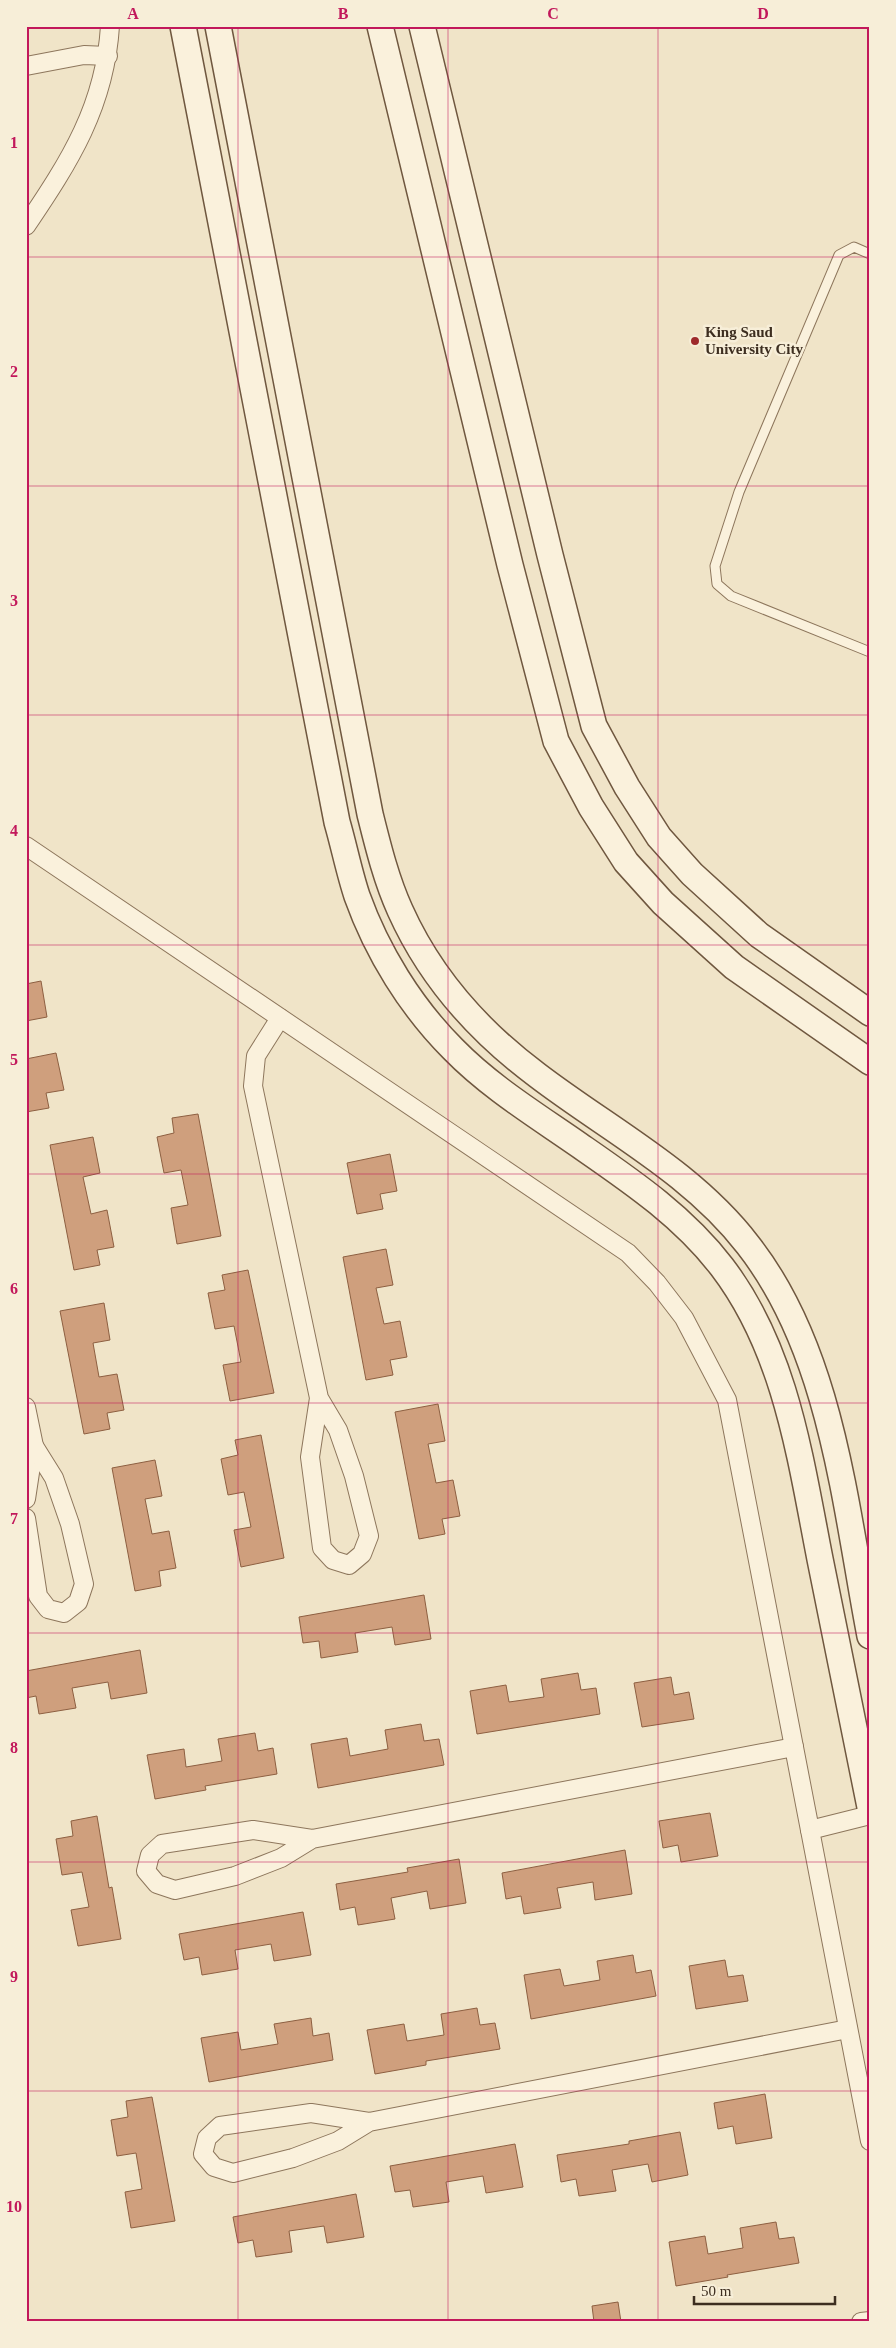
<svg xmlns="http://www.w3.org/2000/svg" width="896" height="2348" font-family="Georgia,serif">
	<rect width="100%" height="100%" fill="#f0e4c8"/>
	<g fill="#cf9f7d" stroke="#8d5f41">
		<polygon points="41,981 47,1017 26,1021 26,984"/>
		<polygon points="56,1053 64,1090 46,1093 49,1108 26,1112 26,1059"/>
		<polygon points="198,1114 221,1236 177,1244 171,1208 188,1205 181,1170 164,1173 157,1137 174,1133 172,1118"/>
		<polygon points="93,1137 100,1173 83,1177 91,1214 107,1210 114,1247 97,1250 100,1265 74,1270 50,1145"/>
		<polygon points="390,1154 397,1191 380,1194 383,1209 357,1214 347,1163"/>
		<polygon points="386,1249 393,1285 376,1288 384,1324 400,1321 407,1357 390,1360 393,1375 366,1380 343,1257"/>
		<polygon points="248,1270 274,1393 230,1401 223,1365 241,1362 234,1326 215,1329 208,1293 225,1290 222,1275"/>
		<polygon points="104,1303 110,1340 93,1343 99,1377 117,1374 124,1410 107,1413 110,1429 84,1434 60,1311"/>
		<polygon points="438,1404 445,1441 428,1444 436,1483 453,1480 460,1516 442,1519 445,1534 419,1539 395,1412"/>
		<polygon points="261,1435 284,1558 241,1567 234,1530 251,1527 244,1492 228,1495 221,1459 238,1455 235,1440"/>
		<polygon points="155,1460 162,1496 145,1499 152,1534 169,1531 176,1568 159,1571 161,1586 135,1591 112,1468"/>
		<polygon points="424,1595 431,1639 395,1645 392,1627 355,1633 358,1652 321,1658 319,1641 303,1643 299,1617"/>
		<polygon points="140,1650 147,1693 111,1699 108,1682 72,1688 76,1708 39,1714 36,1696 26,1698 26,1671"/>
		<polygon points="578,1673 581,1690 596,1688 600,1714 477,1734 470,1691 506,1685 509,1702 544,1697 541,1679"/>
		<polygon points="671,1677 674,1695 689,1692 694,1719 642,1727 634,1683"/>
		<polygon points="421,1724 424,1741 439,1739 444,1765 318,1788 311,1744 347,1738 350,1756 388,1749 385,1730"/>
		<polygon points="255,1733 258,1751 273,1748 277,1774 205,1786 206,1790 155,1799 147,1755 184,1749 186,1767 222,1761 218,1739"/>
		<polygon points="710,1813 718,1856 681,1862 678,1845 663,1848 659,1821"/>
		<polygon points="97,1816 109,1888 112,1887 121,1939 78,1946 71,1910 89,1907 82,1872 62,1875 56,1839 73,1836 71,1821"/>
		<polygon points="625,1850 632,1894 595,1900 593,1882 557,1888 561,1908 524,1914 521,1896 506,1899 502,1873"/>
		<polygon points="459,1859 466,1903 430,1909 427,1891 391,1898 395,1919 358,1925 355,1907 340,1910 336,1884 408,1872 407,1868"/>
		<polygon points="303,1912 311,1955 274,1961 271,1944 235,1950 238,1969 202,1975 199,1957 184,1960 179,1934"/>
		<polygon points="633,1955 636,1973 651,1970 656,1996 531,2019 524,1975 560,1969 564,1986 600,1980 597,1961"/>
		<polygon points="725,1960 728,1977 743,1975 748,2001 696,2009 689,1966"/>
		<polygon points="477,2008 480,2025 495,2023 500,2049 426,2061 426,2065 375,2074 367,2030 404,2024 407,2041 444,2035 441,2014"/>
		<polygon points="311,2018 313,2036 329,2033 333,2060 209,2082 201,2038 238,2032 241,2050 278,2044 274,2024"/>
		<polygon points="765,2094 772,2138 736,2144 733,2126 718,2129 714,2103"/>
		<polygon points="152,2097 175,2221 131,2228 125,2192 142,2189 136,2153 117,2156 111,2120 128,2117 126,2101"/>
		<polygon points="680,2132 688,2175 652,2182 648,2164 612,2170 616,2191 579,2196 576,2179 561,2182 557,2155 629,2144 629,2141"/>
		<polygon points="515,2144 523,2187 486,2193 483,2176 446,2182 449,2202 413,2207 410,2190 395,2192 390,2166"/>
		<polygon points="356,2194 364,2237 327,2243 324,2226 289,2231 292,2252 256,2257 253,2240 238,2243 233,2217"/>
		<polygon points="776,2222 779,2239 794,2237 799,2263 727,2275 728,2277 676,2286 669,2242 705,2236 708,2254 743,2248 740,2228"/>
		<polygon points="618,2302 621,2322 594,2322 592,2306"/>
	</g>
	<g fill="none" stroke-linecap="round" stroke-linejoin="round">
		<defs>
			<polyline id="lane" points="870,254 854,247 839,255 739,492 715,566 717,584 731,596 870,652"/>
			<g id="street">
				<polyline points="26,66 84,55 108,56"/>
				<path d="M26,226C70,161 105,106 110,26"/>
				<polyline points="26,846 628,1253 657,1283 684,1318 727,1400 870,2141"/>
				<polyline points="280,1018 256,1056 253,1086 319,1398 338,1430 354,1476 369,1536 362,1554 349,1565 333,1560 322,1548 310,1457 319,1398"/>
				<polyline points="26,1407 34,1446 26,1499"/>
				<polyline points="26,1518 38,1596 48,1609 64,1613 78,1602 84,1584 70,1524 54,1478 34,1446"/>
				<polyline points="810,1830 870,1815"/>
				<polyline points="312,1839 281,1858 235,1876 175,1890 157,1884 146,1871 150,1855 162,1844 253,1830 312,1839 794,1747"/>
				<polyline points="369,2122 338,2141 293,2158 233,2173 214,2167 203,2154 207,2138 220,2126 311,2113 369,2122 848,2029"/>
				<polyline points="861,2322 870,2321"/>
			</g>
			<g id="secondary">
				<path d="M183,26L337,822C344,846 349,872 357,896C377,952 411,1007 453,1049C490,1087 536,1115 579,1145C631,1181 683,1216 722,1267C786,1351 800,1457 820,1559C837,1641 853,1724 870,1807"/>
				<path d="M218,26L370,814C378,846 386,879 400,910C430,977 478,1031 537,1075C609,1130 692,1172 748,1245C832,1352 845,1506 870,1636"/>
				<polyline points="380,26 510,565 556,741 591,807 626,862 663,903 734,967 870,1062"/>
				<polyline points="422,26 550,555 594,726 627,787 659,837 692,874 759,935 870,1013"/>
			</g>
		</defs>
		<use href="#lane" stroke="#8d765c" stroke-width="11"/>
		<use href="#street" stroke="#8d765c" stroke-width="20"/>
		<use href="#secondary" stroke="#6f573f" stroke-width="28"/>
		<use href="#lane" stroke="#faf1dc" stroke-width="9"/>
		<use href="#street" stroke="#faf1dc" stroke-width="18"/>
		<use href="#secondary" stroke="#faf1dc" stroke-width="25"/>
	</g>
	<path fill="none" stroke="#c2185b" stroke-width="1" stroke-opacity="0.55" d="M238,26V2322M448,26V2322M658,26V2322M26,257H870M26,486H870M26,715H870M26,945H870M26,1174H870M26,1403H870M26,1633H870M26,1862H870M26,2091H870"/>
	<circle fill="#9e2a2b" stroke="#f7eed8" stroke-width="2" cx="695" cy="341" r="5"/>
	<g text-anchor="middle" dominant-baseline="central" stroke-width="5" stroke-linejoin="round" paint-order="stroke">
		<g font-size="15" font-weight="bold" fill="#3d2e20" stroke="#f7eed8" text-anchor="start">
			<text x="705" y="332">King Saud<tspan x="705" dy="17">University City</tspan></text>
		</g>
	</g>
	<rect width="896" height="2348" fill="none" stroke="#f7eed8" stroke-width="55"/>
	<path d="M694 2296v8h141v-8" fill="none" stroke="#3d2e20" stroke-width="2.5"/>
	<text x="701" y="2296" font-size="15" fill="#3d2e20" stroke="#f7eed8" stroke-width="4" paint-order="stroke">50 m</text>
	<rect x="28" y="28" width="840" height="2292" fill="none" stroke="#c2185b" stroke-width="2"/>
	<g font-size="16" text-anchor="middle" font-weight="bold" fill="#c2185b">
		<text x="133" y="19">A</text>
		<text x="343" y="19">B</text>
		<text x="553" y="19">C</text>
		<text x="763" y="19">D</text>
		<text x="14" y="148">1</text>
		<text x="14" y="377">2</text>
		<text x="14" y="606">3</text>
		<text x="14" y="836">4</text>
		<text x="14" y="1065">5</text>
		<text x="14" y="1294">6</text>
		<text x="14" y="1524">7</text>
		<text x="14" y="1753">8</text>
		<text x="14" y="1982">9</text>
		<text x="14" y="2212">10</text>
	</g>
</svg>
